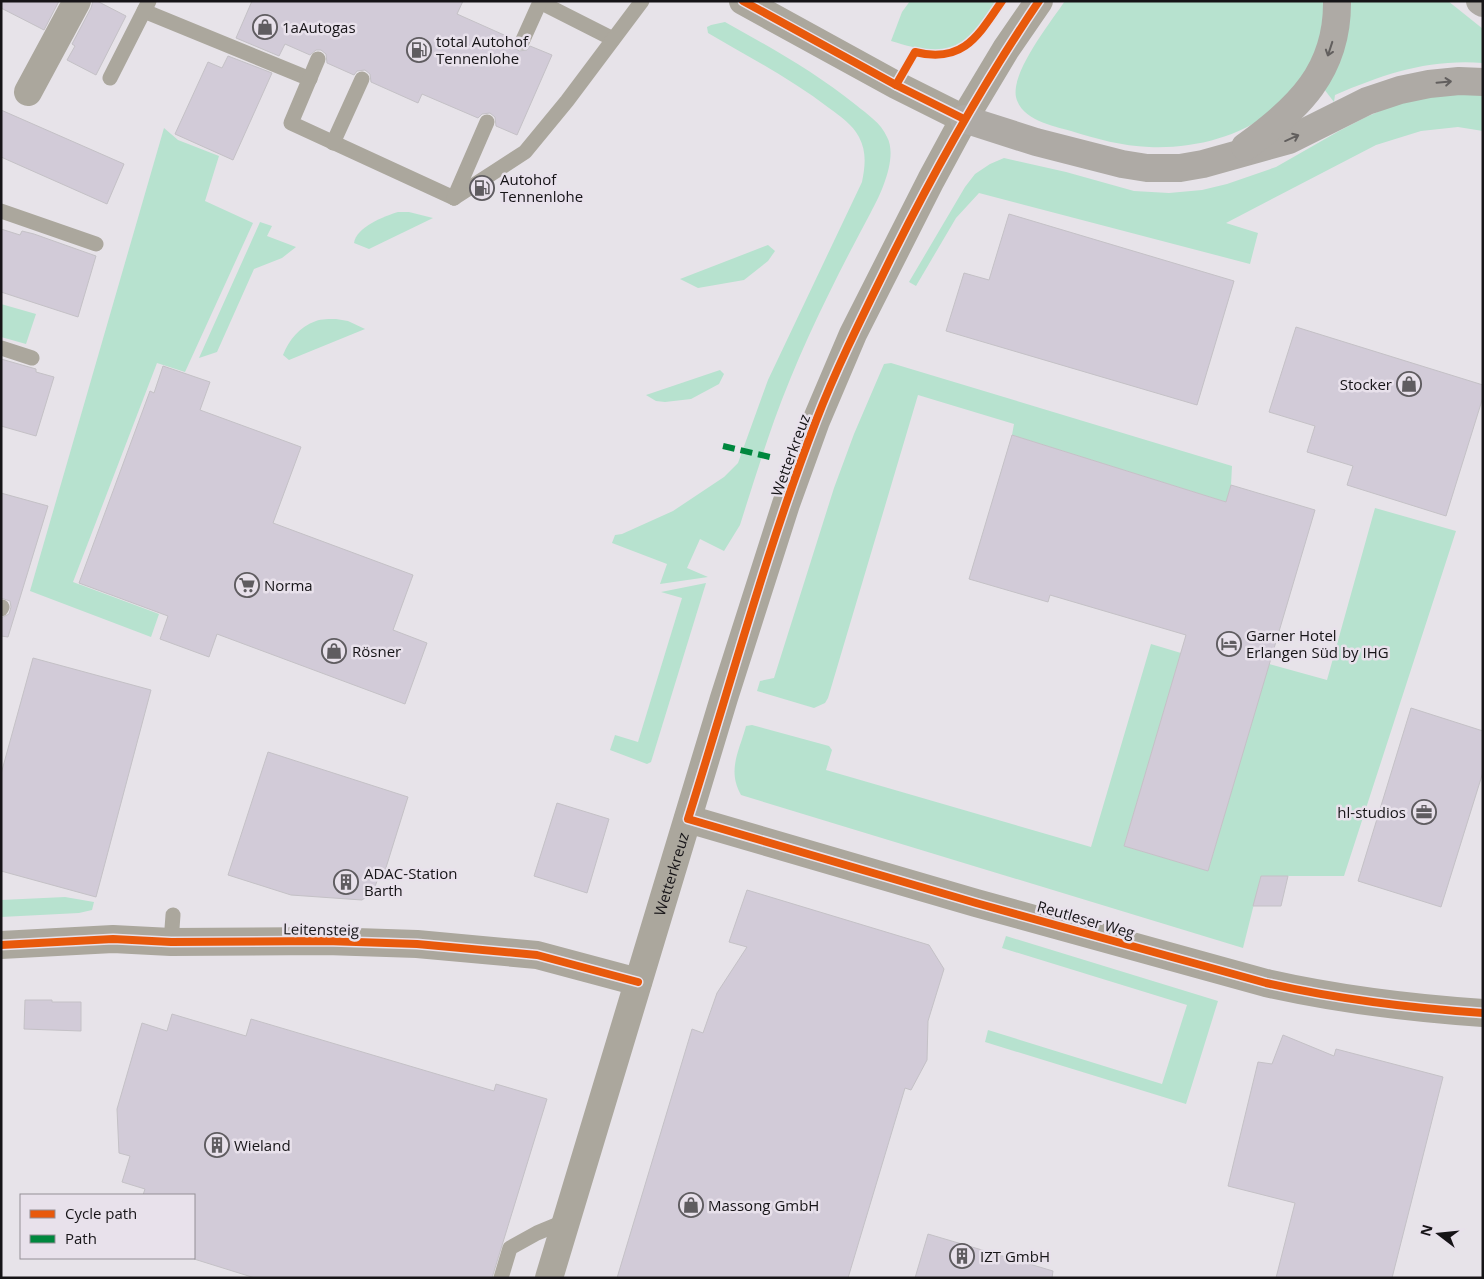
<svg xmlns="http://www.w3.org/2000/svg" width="1484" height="1279" font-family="'Open Sans',sans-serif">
	<rect width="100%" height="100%" fill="#e7e3e9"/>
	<g fill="#b7e2cf">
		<path d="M910,1H996C987,14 978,32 965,41C942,57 915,48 891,41L902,12Z"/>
		<path d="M1065,1H1324C1323,19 1321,37 1316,53C1313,62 1305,71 1300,79C1295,86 1291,95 1285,101C1248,135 1198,149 1149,147C1122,146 1097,139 1071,131C1053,126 1021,120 1016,97C1011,72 1050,23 1065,1Z"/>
		<path d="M1349,1H1448L1483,29V63C1427,59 1385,74 1335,95L1334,102L1324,89Z"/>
		<path d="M725,22C770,47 815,72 856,105C867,114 881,123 887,137C898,157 881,194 871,212C835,279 800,349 774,421C762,455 751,490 740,525L724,551L700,539L687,568L708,577L660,584L667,564L612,543L615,535L622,534L673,511L724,477L738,463L768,380L862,182C865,167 867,152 859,137C853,125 840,116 829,108C791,79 749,57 708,33L707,27L711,25Z"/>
		<polygon points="1441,94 1483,94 1483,131 1458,127 1421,131 1376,145 1226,223 1258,233 1250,264 979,193 956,218 916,286 909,282 965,187 975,174 990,164 1004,158 1066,172 1134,191 1169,193 1202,190 1227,184 1276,167 1339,131 1366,117 1401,102"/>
		<polygon points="164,128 178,140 219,156 205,201 253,223 185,372 157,363 73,582 159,614 151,637 30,591"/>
		<path d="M398,212H409L433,218L369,249L354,243C356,227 385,216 398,212Z"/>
		<polygon points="260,222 272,226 267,236 296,247 282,258 254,269 217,352 199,358"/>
		<polygon points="768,245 775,251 768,261 744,280 698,288 680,279"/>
		<polygon points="1,304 36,314 26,344 1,337"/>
		<path d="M336,319L348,321L365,329L289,360L283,355C289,340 299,327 316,321C321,319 330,319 336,319Z"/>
		<polygon points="891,363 1232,466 1231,485 1226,502 1012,435 1014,424 918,395 828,698 825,703 814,708 757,691 760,681 774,678 834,488 854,434 884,364"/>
		<polygon points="720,370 724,374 719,384 691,399 665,402 656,401 646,395"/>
		<path d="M1375,508L1456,531L1344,876H1261L1243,948L741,795C727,770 739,752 746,726L752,725L829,746L832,750L826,770L1091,847L1151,644L1181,653L1124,846L1208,871L1269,664L1327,680Z"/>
		<polygon points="706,583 651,762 647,764 610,750 615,735 638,742 682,598 661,592"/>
		<polygon points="65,897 94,902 92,910 79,913 1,917 1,900"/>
		<polygon points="1006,936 1218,1001 1186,1104 985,1042 988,1030 1162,1084 1187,1005 1002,948"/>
	</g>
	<g fill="#d2cbd8" stroke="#c4c1c6">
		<polygon points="1,1 59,1 44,30 1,8"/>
		<polygon points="93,1 97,1 126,16 96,75 67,60 75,46 72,44 91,8"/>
		<polygon points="252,1 463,1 457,14 513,39 514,47 519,51 527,50 530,46 552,55 517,135 496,126 495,117 490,113 482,114 478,118 422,94 418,103 371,82 370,74 365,70 357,71 354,75 327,63 326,54 321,50 316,50 310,55 285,44 279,56 236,38"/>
		<polygon points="228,56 272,73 233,160 175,134 208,62 222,68"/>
		<polygon points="1,110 124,164 107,204 1,157"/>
		<polygon points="1009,214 1234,281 1197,405 946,331 964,273 989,280"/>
		<polygon points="1,229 20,235 22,231 34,234 96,256 78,317 1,292"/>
		<polygon points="1296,327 1483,385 1483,397 1446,516 1347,485 1353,466 1307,452 1315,426 1269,412"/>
		<polygon points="1,359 36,369 36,372 54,377 36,436 1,426"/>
		<polygon points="163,366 210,382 200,410 301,447 273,523 413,575 393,630 427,643 405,704 217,634 209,657 160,639 168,616 79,583 150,391 154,393"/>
		<polygon points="1012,435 1226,502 1231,485 1315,510 1208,871 1124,846 1186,635 1050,595 1048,602 969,579"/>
		<polygon points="1,493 48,506 8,637 1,636 1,618 9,614 11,607 10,601 1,598"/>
		<polygon points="33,658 151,690 96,897 1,871 1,774"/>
		<polygon points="1411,708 1483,731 1483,772 1441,907 1358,881"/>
		<polygon points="268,752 408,797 384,874 380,873 373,892 362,900 291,895 228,875"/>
		<polygon points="557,803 609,819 587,893 534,876"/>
		<polygon points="1261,876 1288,876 1281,906 1253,906"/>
		<polygon points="747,890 929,945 944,969 928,1021 927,1060 911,1090 905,1088 848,1278 617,1278 692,1029 703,1033 717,993 747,947 729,942"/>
		<polygon points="25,1000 52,1000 52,1002 81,1002 81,1031 24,1029"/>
		<polygon points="172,1014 246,1036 251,1019 494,1091 496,1084 547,1099 492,1278 255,1278 194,1259 194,1195 143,1195 145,1189 122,1182 130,1156 119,1153 117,1109 142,1023 167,1031"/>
		<polygon points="1283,1035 1334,1056 1336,1049 1443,1077 1392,1278 1276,1278 1295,1203 1228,1186 1258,1062 1272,1064"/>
		<polygon points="928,1234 1053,1271 1052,1278 915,1278"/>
	</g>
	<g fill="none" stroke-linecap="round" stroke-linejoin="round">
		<g stroke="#aba79d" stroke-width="15">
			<polyline points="540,2 613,39"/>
			<polyline points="144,11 310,79"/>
			<polyline points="522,42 540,2 539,1"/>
			<polyline points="318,59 291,123 454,198"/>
			<polyline points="110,78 149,1"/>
			<polyline points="333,143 362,79"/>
			<polyline points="454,198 525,152 567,101 642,1"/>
			<polyline points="454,198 487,122"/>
			<polyline points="1,211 96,244"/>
			<polyline points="1,348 32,358"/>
			<polyline points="1,609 2,607"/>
			<polyline points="171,942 173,915"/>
			<polyline points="501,1278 510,1248 537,1233 566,1221"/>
		</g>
		<g stroke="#aba79d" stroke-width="28">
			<polyline points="28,92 77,1"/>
			<path d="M688,819L976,903L1266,983C1337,999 1409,1008 1483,1013"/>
			<polyline points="1,945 113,939 171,942 326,941 417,944 537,955 638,982"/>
		</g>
		<g stroke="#aba79d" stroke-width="28">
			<polyline points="743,1 896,85 964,119"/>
			<path id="s1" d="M549,1278L724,698L786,504L816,421L853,334L931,180L964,119L1006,49L1039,1"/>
		</g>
		<g stroke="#aeaaa5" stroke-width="28">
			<polyline points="1480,1 1483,3"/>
			<polyline points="964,119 1036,142 1122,164 1147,168 1180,168 1203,164 1289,140 1367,101 1400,90 1429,84 1459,81 1483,82"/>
			<path d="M1245,147C1298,109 1338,71 1337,1"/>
		</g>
		<polyline stroke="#00873e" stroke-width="6" stroke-dasharray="12 6" stroke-linecap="butt" points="723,446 774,458"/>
		<defs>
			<g id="cycleway">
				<polyline points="743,1 896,85 964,119"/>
				<path d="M1039,1C984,82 937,166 893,254C866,309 838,364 816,421C766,551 730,686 688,819L976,903L1266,983C1337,999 1409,1008 1483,1013"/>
				<path d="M896,85L915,52C963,64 978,36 1002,1"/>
				<polyline points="1,945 113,939 171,942 326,941 417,944 537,955 638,982"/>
			</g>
		</defs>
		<use href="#cycleway" stroke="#e8e1eb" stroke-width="11"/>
		<use href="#cycleway" stroke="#e8590c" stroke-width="8"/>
	</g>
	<defs><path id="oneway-shaft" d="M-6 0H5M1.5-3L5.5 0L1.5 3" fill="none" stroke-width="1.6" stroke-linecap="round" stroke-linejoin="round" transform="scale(1.25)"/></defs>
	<g stroke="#625f5e">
		<use href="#oneway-shaft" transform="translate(1330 49) rotate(108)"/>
		<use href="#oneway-shaft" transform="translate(1444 82) rotate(-5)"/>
		<use href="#oneway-shaft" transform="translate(1292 138) rotate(-24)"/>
	</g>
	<defs>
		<symbol id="shop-ring" viewBox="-11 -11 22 22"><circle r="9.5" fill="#e8e1eb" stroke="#5f5c60" stroke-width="1.5"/><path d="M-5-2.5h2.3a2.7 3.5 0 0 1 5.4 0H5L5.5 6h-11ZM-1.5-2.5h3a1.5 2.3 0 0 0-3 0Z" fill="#5f5c60"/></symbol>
		<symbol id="fuel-ring" viewBox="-11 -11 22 22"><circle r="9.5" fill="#e8e1eb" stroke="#5f5c60" stroke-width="1.5"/><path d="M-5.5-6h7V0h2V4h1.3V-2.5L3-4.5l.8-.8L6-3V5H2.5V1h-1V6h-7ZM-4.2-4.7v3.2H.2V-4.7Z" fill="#5f5c60"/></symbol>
		<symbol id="supermarket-ring" viewBox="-11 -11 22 22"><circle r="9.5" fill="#e8e1eb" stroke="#5f5c60" stroke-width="1.5"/><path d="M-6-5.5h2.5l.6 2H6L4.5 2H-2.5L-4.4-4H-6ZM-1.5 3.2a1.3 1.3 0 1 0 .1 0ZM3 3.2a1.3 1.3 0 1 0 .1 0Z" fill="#5f5c60"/></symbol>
		<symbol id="hotel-ring" viewBox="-11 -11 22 22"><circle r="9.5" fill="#e8e1eb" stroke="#5f5c60" stroke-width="1.5"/><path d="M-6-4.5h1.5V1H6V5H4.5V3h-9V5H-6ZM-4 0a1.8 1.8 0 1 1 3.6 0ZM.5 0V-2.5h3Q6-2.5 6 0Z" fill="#5f5c60"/></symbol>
		<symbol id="office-ring" viewBox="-11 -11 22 22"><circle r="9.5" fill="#e8e1eb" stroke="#5f5c60" stroke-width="1.5"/><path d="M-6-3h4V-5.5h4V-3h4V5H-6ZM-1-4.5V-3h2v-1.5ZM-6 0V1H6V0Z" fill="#5f5c60"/></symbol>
		<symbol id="building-ring" viewBox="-11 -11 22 22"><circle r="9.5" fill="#e8e1eb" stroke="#5f5c60" stroke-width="1.5"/><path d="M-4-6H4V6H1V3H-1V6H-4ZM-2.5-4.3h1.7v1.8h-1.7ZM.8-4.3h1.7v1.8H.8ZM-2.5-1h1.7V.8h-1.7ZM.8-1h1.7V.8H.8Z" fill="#5f5c60"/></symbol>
	</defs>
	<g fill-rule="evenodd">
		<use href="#shop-ring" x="251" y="13" width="28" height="28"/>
		<use href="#fuel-ring" x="405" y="36" width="28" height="28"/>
		<use href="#fuel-ring" x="468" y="174" width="28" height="28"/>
		<use href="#shop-ring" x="1395" y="370" width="28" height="28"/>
		<use href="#supermarket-ring" x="233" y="571" width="28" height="28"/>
		<use href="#hotel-ring" x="1215" y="630" width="28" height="28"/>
		<use href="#shop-ring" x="320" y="637" width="28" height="28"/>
		<use href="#office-ring" x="1410" y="798" width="28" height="28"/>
		<use href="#building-ring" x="332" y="868" width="28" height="28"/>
		<use href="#building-ring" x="203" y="1131" width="28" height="28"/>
		<use href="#shop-ring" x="677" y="1191" width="28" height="28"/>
		<use href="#building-ring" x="948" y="1242" width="28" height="28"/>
	</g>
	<g text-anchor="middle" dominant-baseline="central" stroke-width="5" stroke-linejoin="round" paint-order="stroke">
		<g font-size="15" fill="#161417" stroke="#e8e1eb" text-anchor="start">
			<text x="282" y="27">1aAutogas</text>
			<text x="436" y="41">total Autohof<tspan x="436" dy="17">Tennenlohe</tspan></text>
			<text x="500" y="179">Autohof<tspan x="500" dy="17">Tennenlohe</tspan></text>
			<text x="1392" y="384" text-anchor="end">Stocker</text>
			<text x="264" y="585">Norma</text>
			<text x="1246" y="635">Garner Hotel<tspan x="1246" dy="17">Erlangen Süd by IHG</tspan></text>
			<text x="352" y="651">Rösner</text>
			<text x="1406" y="812" text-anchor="end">hl-studios</text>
			<text x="364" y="873">ADAC-Station<tspan x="364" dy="17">Barth</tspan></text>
			<text x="234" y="1145">Wieland</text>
			<text x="708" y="1205">Massong GmbH</text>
			<text x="980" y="1256">IZT GmbH</text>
		</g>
		<g font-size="15" fill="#161417" stroke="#e8e1eb">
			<text transform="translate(790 455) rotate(-70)">Wetterkreuz</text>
			<text stroke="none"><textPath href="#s1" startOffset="422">Wetterkreuz</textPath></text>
			<text transform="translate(1086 919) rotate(16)">Reutleser Weg</text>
			<text transform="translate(321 929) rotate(1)">Leitensteig</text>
		</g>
	</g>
	<rect width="1484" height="1279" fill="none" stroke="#161417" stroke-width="5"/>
	<rect x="20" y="1194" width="175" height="65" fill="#e8e1eb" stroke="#948f96"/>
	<rect x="30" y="1210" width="25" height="8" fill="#e8590c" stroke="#948f96"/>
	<text x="65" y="1219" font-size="15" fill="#161417">Cycle path</text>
	<rect x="30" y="1235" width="25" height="8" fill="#00873e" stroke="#948f96"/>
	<text x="65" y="1244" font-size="15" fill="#161417">Path</text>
	<g transform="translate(1439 1234) rotate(286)" stroke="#e8e1eb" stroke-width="4" paint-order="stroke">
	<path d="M0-4L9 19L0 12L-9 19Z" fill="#161417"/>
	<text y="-8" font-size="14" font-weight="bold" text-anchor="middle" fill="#161417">N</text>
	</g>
</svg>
